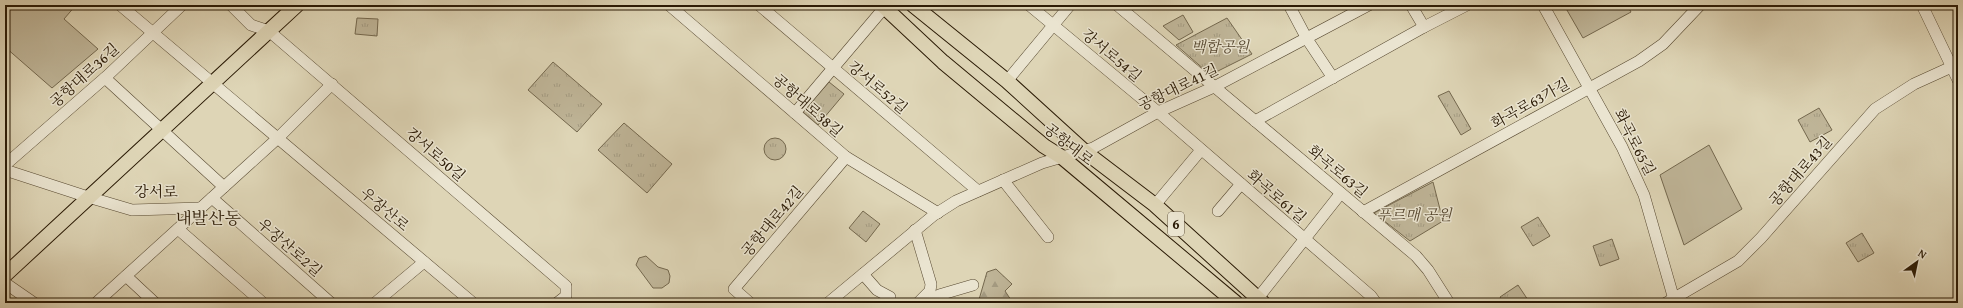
<svg xmlns="http://www.w3.org/2000/svg" width="1963" height="308" font-family="'Gentium Book Plus','Noto Serif KR',serif">
	<defs>
		<pattern id="forest-firs" width="22" height="20" patternUnits="userSpaceOnUse"><rect width="22" height="20" fill="#bfb598"/><path d="M5 1l3.5 6h-7zM16 11l3.5 6h-7z" fill="#a49b82"/></pattern>
		<pattern id="park-tufts" width="24" height="20" patternUnits="userSpaceOnUse"><rect width="24" height="20" fill="#bfb598"/><path d="M3 7l-1-3M5 7V3M7 7l1-3M15 17l-1-3M17 17v-4M19 17l1-3" fill="none" stroke="#a49b82"/></pattern>
	</defs>
	<rect width="100%" height="100%" fill="#ded5b6"/>
	<filter id="stains"><feTurbulence type="fractalNoise" baseFrequency=".005" numOctaves="4"/><feColorMatrix values="0 0 0 0 .2 0 0 0 0 .09 0 0 0 0 .02 0 0 0 .5 -.17"/></filter>
	<radialGradient id="worn" r=".72"><stop offset=".6" stop-color="#630" stop-opacity="0"/><stop offset="1" stop-color="#630" stop-opacity=".3"/></radialGradient>
	<g fill="#bfb598" stroke="#74684e">
		<polygon points="5,5 76,5 64,19 98,49 52,88 5,47"/>
		<polygon points="1564,5 1627,5 1631,12 1583,38"/>
		<polygon points="1709,145 1742,209 1684,245 1660,175"/>
		<polygon points="646,256 658,267 668,270 670,276 669,283 662,288 653,288 636,265 639,258"/>
	</g>
	<polygon fill="url(#forest-firs)" stroke="#74684e" points="996,269 1012,284 1005,291 1013,303 978,303 987,272"/>
	<g fill="url(#park-tufts)" stroke="#74684e">
		<polygon points="1183,15 1193,32 1179,40 1163,26"/>
		<polygon points="357,18 378,19 377,36 355,34"/>
		<polygon points="1227,18 1252,54 1216,72 1206,71 1176,45"/>
		<polygon points="553,62 602,104 577,132 528,90"/>
		<polygon points="829,82 844,94 818,125 803,112"/>
		<polygon points="1449,91 1471,129 1461,135 1438,96"/>
		<polygon points="1819,108 1832,130 1810,142 1798,120"/>
		<polygon points="624,123 672,164 647,193 598,150"/>
		<circle cx="775" cy="149" r="11"/>
		<polygon points="1433,182 1443,221 1410,241 1374,213"/>
		<polygon points="863,211 880,224 866,242 849,228"/>
		<polygon points="1538,217 1550,236 1533,246 1521,227"/>
		<polygon points="1862,233 1874,253 1858,262 1846,243"/>
		<polygon points="1612,239 1619,259 1600,266 1593,246"/>
		<polygon points="1518,285 1530,303 1504,303 1500,297"/>
	</g>
	<g fill="none" stroke-linecap="round" stroke-linejoin="round">
		<defs>
			<g id="minor">
				<polyline points="120,5 473,303"/>
				<polyline points="231,5 251,25 269,31 566,286 566,296 557,303"/>
				<polyline points="669,5 846,157 938,213"/>
				<polyline points="759,5 978,191"/>
				<polyline points="1029,5 1158,112 1371,296 1376,303"/>
				<polyline points="1117,5 1416,256 1428,270 1449,303"/>
				<polyline points="1289,5 1307,39 1333,78"/>
				<polyline points="1411,5 1424,27 1467,5"/>
				<polyline points="1543,5 1622,147 1644,195 1675,303"/>
				<polyline points="1922,5 1958,80"/>
				<polyline points="105,78 224,187"/>
				<polyline points="1007,81 1070,5"/>
				<polyline points="795,113 884,8"/>
				<polyline points="1255,121 1424,27"/>
				<polyline points="5,165 107,76 182,5"/>
				<polyline points="5,170 88,197 132,210 201,208"/>
				<polyline points="1003,180 1048,237"/>
				<polyline points="212,198 331,303"/>
				<polyline points="1155,205 1201,150"/>
				<polyline points="1218,211 1241,184"/>
				<polyline points="1363,212 1639,61 1663,44 1700,5"/>
				<polyline points="178,229 263,303"/>
				<polyline points="915,230 931,284 930,291 918,303"/>
				<polyline points="863,274 877,290 890,297"/>
				<polyline points="126,276 155,303"/>
				<polyline points="5,283 34,303"/>
				<polyline points="1258,298 1341,193"/>
				<polyline points="96,303 278,138 332,84"/>
				<polyline points="375,303 424,262"/>
				<polyline points="750,303 734,289 846,157"/>
				<polyline points="828,303 934,215 956,201 1042,163 1093,148 1158,112 1214,87 1369,5"/>
				<polyline points="932,303 939,295 973,285"/>
				<polyline points="1666,303 1738,261 1761,238 1875,109 1914,84 1958,64"/>
			</g>
			<g id="major">
				<polyline points="882,5 943,62 1044,146 1063,158 1236,303"/>
				<polyline points="913,5 1007,81 1084,151 1155,205 1263,303"/>
				<polyline points="5,275 297,5"/>
			</g>
		</defs>
		<use href="#minor" stroke="#574931" stroke-width="12"/>
		<use href="#major" stroke="#2a1a05" stroke-width="16"/>
		<use href="#minor" stroke="#eae4d0" stroke-width="11"/>
		<use href="#major" stroke="#ded5b6" stroke-width="14"/>
	</g>
	<g text-anchor="middle" dominant-baseline="central" stroke-width="3" stroke-linejoin="round" paint-order="stroke">
		<rect fill="#eae4d0" stroke="#645742" stroke-width="1" x="1168" y="212" width="16" height="24" rx="3"/>
		<g font-size="14" font-weight="bold" fill="#2a1a05">
			<text x="1176" y="224">6</text>
		</g>
		<g font-size="15" font-style="italic" fill="#574831" stroke="#eae4d0">
			<text x="1220" y="46">백합공원</text>
			<text x="1414" y="214">푸르매 공원</text>
		</g>
		<g font-size="15" fill="#2a1a05" stroke="#eae4d0">
			<text transform="translate(1112 55) rotate(40)">강서로54길</text>
			<text transform="translate(84 75) rotate(-42)">공항대로36길</text>
			<text transform="translate(878 87) rotate(40)">강서로52길</text>
			<text transform="translate(1178 87) rotate(-26)">공항대로41길</text>
			<text transform="translate(1530 103) rotate(-29)">화곡로63가길</text>
			<text transform="translate(808 105) rotate(41)">공항대로38길</text>
			<text transform="translate(1635 142) rotate(63)">화곡로65길</text>
			<text transform="translate(1069 144) rotate(38)">공항대로</text>
			<text transform="translate(436 154) rotate(41)">강서로50길</text>
			<text transform="translate(1338 171) rotate(40)">화곡로63길</text>
			<text transform="translate(1800 171) rotate(-49)">공항대로43길</text>
			<text x="156" y="191">강서로</text>
			<text transform="translate(1277 196) rotate(41)">화곡로61길</text>
			<text transform="translate(385 209) rotate(40)">우장산로</text>
			<text transform="translate(772 221) rotate(-50)">공항대로42길</text>
			<text transform="translate(290 247) rotate(41)">우장산로2길</text>
		</g>
		<g font-size="17" fill="#2a1a05" stroke="#eae4d0">
			<text x="208" y="217">내발산동</text>
		</g>
	</g>
	<rect width="1963" height="308" fill="none" stroke="#ded5b6" stroke-width="20"/>
	<rect x="6" y="6" width="1951" height="296" fill="none" stroke="#2a1a05" stroke-width="2"/>
	<rect x="10" y="10" width="1943" height="288" fill="none" stroke="#2a1a05"/>
	<g transform="translate(1917 262) rotate(33)" stroke="#eae4d0" stroke-width="3" paint-order="stroke">
	<path d="M0-3L7 15L0 10L-7 15Z" fill="#2a1a05"/>
	<text y="-6" font-size="11" font-weight="bold" text-anchor="middle" fill="#2a1a05">N</text>
	</g>
	<rect width="100%" height="100%" filter="url(#stains)"/>
	<rect width="100%" height="100%" fill="url(#worn)"/>
</svg>
